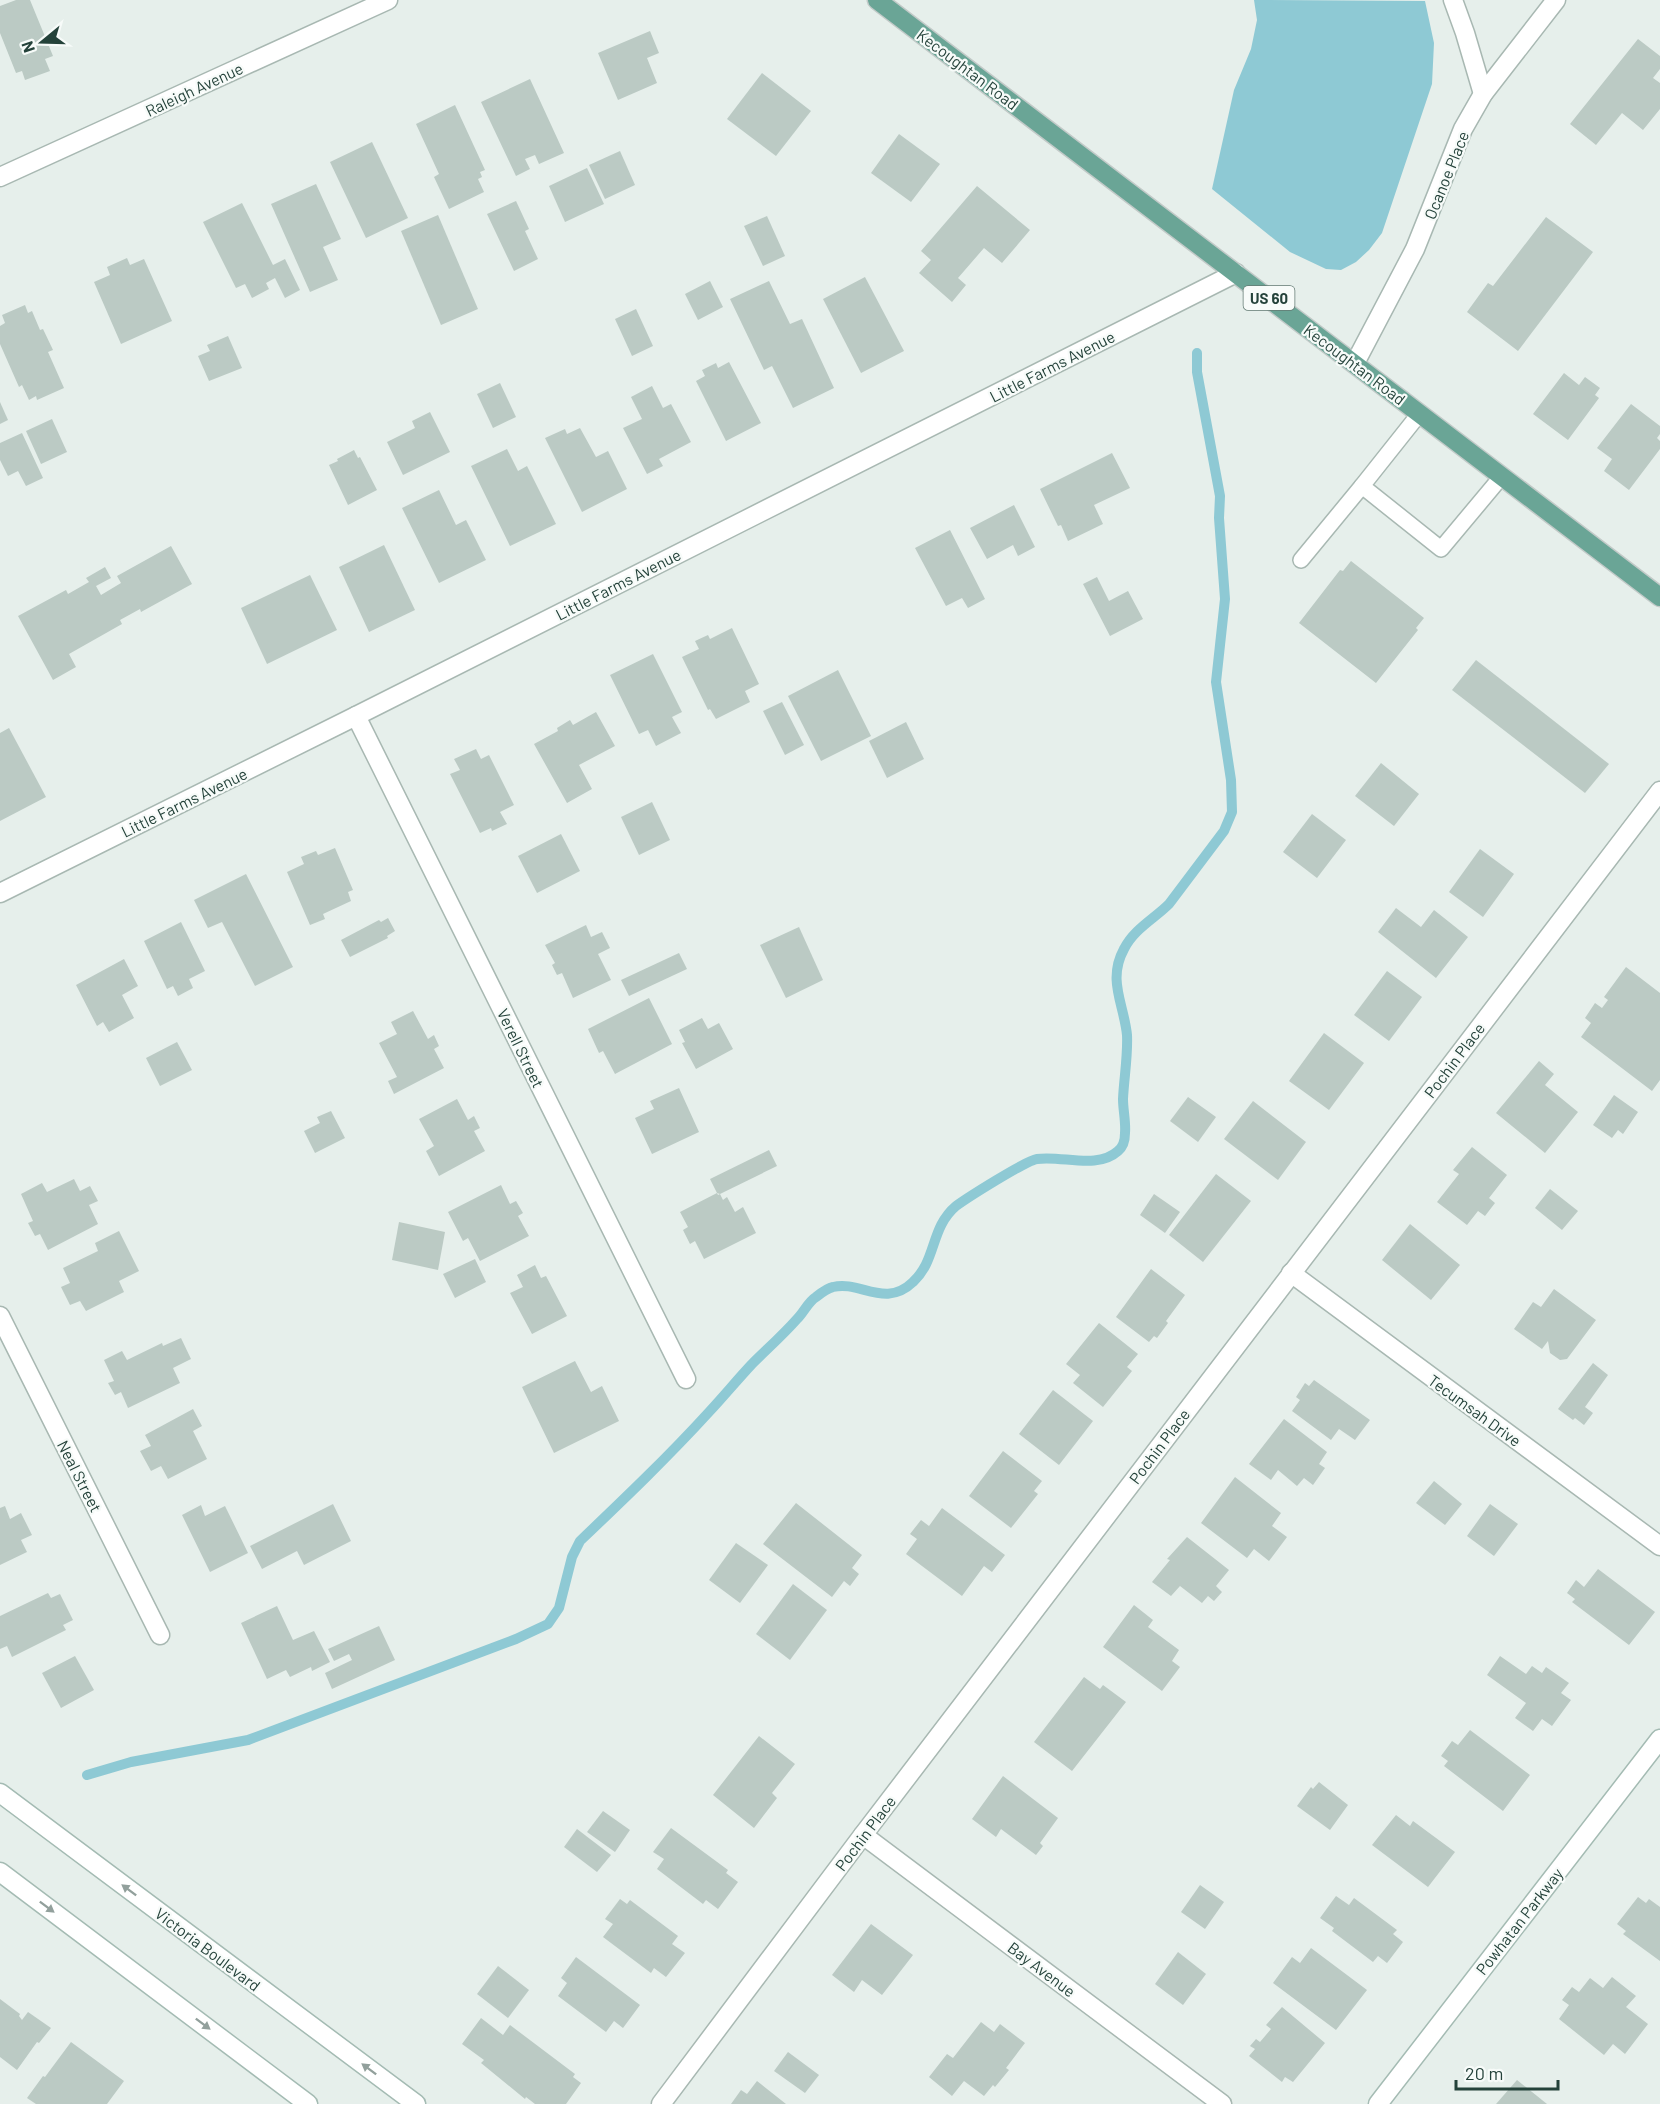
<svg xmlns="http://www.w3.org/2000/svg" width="1660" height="2104" font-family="Barlow,sans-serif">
	<rect width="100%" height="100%" fill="#e6efeb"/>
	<polygon fill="#8ec9d4" points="1254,0 1425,1 1434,43 1432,84 1382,233 1369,250 1356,262 1341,270 1326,269 1290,252 1212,189 1234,90 1251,49 1257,20"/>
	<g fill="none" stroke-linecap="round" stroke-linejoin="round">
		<path stroke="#8ec9d4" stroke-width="10" d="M87,1775L131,1762L248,1740L516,1639L548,1624L559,1608L572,1557L580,1541C624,1499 668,1457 709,1412C724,1396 737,1380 752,1364C767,1349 783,1335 797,1319C804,1312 808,1302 816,1297C821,1293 828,1288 833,1287C860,1280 885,1309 913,1282C937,1260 930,1228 956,1206C967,1198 1025,1161 1037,1159C1062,1155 1097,1170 1118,1151C1123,1147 1125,1140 1125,1133C1126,1122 1123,1110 1123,1099C1124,1078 1128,1056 1127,1035C1124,1004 1107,980 1124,949C1134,929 1154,919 1169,904L1224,831L1232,812L1231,780L1216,682L1225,599L1219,518L1220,496L1197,372V353"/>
	</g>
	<g fill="#bbcac4">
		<polygon points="16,0 30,0 53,56 45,59 50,71 25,80 22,71 16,73 0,33 0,6"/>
		<polygon points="650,31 659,53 647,58 657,83 618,100 598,53"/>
		<polygon points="1638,39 1660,56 1660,69 1653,78 1660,83 1660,109 1643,130 1622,113 1596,145 1570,124"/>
		<polygon points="762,73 811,111 776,156 727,119"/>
		<polygon points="530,79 564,153 539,164 535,155 525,159 530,169 516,176 481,102"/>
		<polygon points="455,105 485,170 480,172 482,177 478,179 484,192 449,209 434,177 439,174 416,124"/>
		<polygon points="899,134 940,164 911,202 871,173"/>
		<polygon points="372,142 408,218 366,238 330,162"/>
		<polygon points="620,151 635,185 605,199 589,165"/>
		<polygon points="587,168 604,204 565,222 549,186"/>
		<polygon points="316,184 341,239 323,247 338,280 310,292 271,204"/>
		<polygon points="977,186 1030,230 1002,263 984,248 958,278 966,285 952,302 919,273 931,260 921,251"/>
		<polygon points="516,201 529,229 525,231 538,259 514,271 487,214"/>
		<polygon points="242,203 273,265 285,259 300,290 285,298 275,278 266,283 269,289 252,298 245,284 236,288 203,222"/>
		<polygon points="438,215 478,309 441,325 401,231"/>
		<polygon points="767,216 785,256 763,266 744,226"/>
		<polygon points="1546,217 1593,252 1518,351 1467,312 1488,283 1493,286"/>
		<polygon points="127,258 130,265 144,259 172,321 121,344 94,282 110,275 107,267"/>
		<polygon points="865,277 904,351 861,373 823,299"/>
		<polygon points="710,281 723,307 698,320 685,294"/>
		<polygon points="769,281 790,324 802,319 834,388 793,408 772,366 764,370 730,299"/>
		<polygon points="25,305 28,313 32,311 40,330 43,329 53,350 48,352 64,388 37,400 36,396 29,400 22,385 19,387 0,344 0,326 5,323 2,315"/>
		<polygon points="636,309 653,346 632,356 615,319"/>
		<polygon points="228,336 242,368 209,381 198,356 210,351 207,345"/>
		<polygon points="729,362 761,423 726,441 696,381 705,376 702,370 716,363 718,368"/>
		<polygon points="1564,373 1579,385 1585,377 1600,388 1595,395 1599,398 1568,440 1533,414"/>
		<polygon points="500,383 516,417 493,428 477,394"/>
		<polygon points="652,386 663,408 671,404 691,442 659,459 663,466 647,474 623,428 642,419 631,397"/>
		<polygon points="0,402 8,420 0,424"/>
		<polygon points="1631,404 1660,426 1660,434 1657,438 1660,441 1660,449 1629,490 1604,471 1612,459 1597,448"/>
		<polygon points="430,412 450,452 403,475 387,442 415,428 412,421"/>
		<polygon points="52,419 67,452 41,464 26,431"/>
		<polygon points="580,428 596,457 608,451 627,489 582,512 545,438 565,429 567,434"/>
		<polygon points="22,433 43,478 26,486 18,471 8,476 0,460 0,443"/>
		<polygon points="507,449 518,471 527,466 556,524 510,546 471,466"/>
		<polygon points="354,450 358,458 360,457 377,490 348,505 329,465 338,461 337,459"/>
		<polygon points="1112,453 1130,488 1094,505 1103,524 1068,541 1061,525 1058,526 1040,489"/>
		<polygon points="439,490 456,525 466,520 486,560 439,583 402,508"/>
		<polygon points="1014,505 1035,547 1018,556 1013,545 987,559 970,528"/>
		<polygon points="950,530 985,599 968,608 962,598 946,606 915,548"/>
		<polygon points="384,545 415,610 369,632 339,567"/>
		<polygon points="171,546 192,584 141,612 140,609 120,620 122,624 69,654 76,667 53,680 18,616 66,590 68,594 89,582 86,578 105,567 111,578 96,586 101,595 121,583 117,576"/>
		<polygon points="1351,561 1424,618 1416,628 1418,630 1376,683 1299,623 1340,570 1343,571"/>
		<polygon points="310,575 337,630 267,664 241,608"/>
		<polygon points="1097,577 1109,601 1128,591 1143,619 1110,636 1083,584"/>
		<polygon points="732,628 759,684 745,691 750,702 716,719 710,709 708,710 682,657 699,649 695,641 708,635 710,639"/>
		<polygon points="653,654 682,712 672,717 681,733 656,746 648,730 639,734 610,675"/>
		<polygon points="1476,660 1609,764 1585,793 1452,690"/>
		<polygon points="838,670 871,736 821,761 788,696"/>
		<polygon points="782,702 804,745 785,755 763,711"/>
		<polygon points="596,712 615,746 579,765 592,789 567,803 534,744 558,731 557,728 570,720 573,725"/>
		<polygon points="906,722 924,759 887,778 869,741"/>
		<polygon points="9,728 46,797 0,821 0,733"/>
		<polygon points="476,749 481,759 489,755 514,805 500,812 507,824 492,831 491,828 480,833 450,774 460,770 454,759"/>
		<polygon points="1381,763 1419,794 1394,826 1355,796"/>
		<polygon points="652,802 670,840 639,855 621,817"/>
		<polygon points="1312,814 1346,840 1317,878 1283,852"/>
		<polygon points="561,834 580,871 537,893 518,856"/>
		<polygon points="335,848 353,890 348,892 351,901 323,914 325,919 310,925 287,872 304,864 301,857 316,851 318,855"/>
		<polygon points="1480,849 1514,874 1483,917 1449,892"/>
		<polygon points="246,874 293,967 255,986 222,922 208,928 194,900"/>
		<polygon points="1396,908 1421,927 1434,910 1468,937 1436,978 1378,932"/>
		<polygon points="388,918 395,931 387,936 388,938 350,957 341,940 379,920 381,922"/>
		<polygon points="181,922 205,971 189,979 193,988 178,996 173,986 167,989 144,941"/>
		<polygon points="586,925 591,937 602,932 610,948 598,954 611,980 573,998 562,973 557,975 552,965 555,963 545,945"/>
		<polygon points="799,927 823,980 786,998 760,945"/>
		<polygon points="679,953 687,969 629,996 621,980"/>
		<polygon points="124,959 138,986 122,995 134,1018 109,1032 103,1022 97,1026 76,985"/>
		<polygon points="1626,967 1660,993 1660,1080 1652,1091 1581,1037 1591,1023 1585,1018 1595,1003 1602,1008 1608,1000 1604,997"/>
		<polygon points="1387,971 1422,997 1389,1041 1354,1015"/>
		<polygon points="649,998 672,1044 615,1074 603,1051 599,1053 588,1029"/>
		<polygon points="413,1011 428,1039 434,1035 439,1046 434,1049 444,1068 394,1094 388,1081 397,1077 379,1043 397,1034 391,1022"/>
		<polygon points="702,1018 708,1029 719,1023 733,1049 696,1069 682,1043 685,1042 679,1030"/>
		<polygon points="1324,1033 1364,1063 1329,1110 1289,1081"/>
		<polygon points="177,1042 192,1070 160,1086 146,1058"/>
		<polygon points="1539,1061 1554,1074 1545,1085 1578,1112 1545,1153 1496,1113"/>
		<polygon points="679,1088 699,1132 652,1154 635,1118 654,1109 650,1101"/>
		<polygon points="1614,1095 1638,1112 1623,1134 1618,1130 1612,1138 1593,1125"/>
		<polygon points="1188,1097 1216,1117 1198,1142 1170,1121"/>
		<polygon points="457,1099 468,1120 474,1116 480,1128 474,1131 485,1151 439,1176 426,1151 434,1146 419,1119"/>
		<polygon points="1253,1101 1306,1142 1278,1180 1224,1139"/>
		<polygon points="331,1111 345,1138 315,1153 304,1131 320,1123 317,1117"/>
		<polygon points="1472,1147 1507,1175 1489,1198 1495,1203 1485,1216 1478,1211 1467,1225 1437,1202 1459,1174 1453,1170"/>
		<polygon points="769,1150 777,1166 720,1194 717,1193 710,1179"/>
		<polygon points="1216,1174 1251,1201 1203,1262 1169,1235"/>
		<polygon points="74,1179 80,1191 90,1186 98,1201 89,1205 98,1224 48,1250 40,1234 35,1236 28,1223 33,1221 21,1194 42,1183 47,1192"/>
		<polygon points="501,1185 510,1204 516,1201 523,1213 518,1216 529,1236 480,1261 468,1238 463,1241 448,1212"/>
		<polygon points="1550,1189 1578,1211 1562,1230 1535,1208"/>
		<polygon points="717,1193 718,1195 720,1194 723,1200 727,1197 735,1212 743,1207 756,1233 704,1259 695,1241 690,1244 683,1230 688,1227 680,1212"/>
		<polygon points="1154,1194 1180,1212 1165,1233 1140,1215"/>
		<polygon points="399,1222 445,1232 438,1270 392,1260"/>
		<polygon points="1410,1224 1460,1265 1431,1300 1382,1260"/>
		<polygon points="119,1231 139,1271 119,1281 124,1292 86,1311 80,1301 70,1305 61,1287 70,1283 63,1268 98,1251 95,1243"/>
		<polygon points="475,1259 486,1282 455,1298 443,1274"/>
		<polygon points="535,1265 541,1278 546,1276 567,1316 532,1334 510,1293 523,1287 517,1275"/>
		<polygon points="1151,1269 1185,1295 1166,1321 1168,1323 1157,1338 1154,1336 1149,1342 1116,1317"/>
		<polygon points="1554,1289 1596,1320 1567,1359 1560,1360 1550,1353 1548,1341 1542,1349 1514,1329 1533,1302 1541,1307"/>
		<polygon points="1099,1323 1138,1354 1127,1367 1132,1371 1103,1407 1073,1383 1080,1375 1066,1364"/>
		<polygon points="181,1338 191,1359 173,1368 180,1383 128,1408 121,1392 115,1395 108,1383 114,1381 104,1360 122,1351 127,1360 162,1343 163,1346"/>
		<polygon points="575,1361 591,1392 602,1386 619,1421 554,1453 522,1387"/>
		<polygon points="1593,1363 1608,1375 1585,1407 1593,1413 1584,1425 1575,1418 1573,1420 1558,1409"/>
		<polygon points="1314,1380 1370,1420 1355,1440 1339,1429 1331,1440 1292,1411 1300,1400 1296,1397 1305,1383 1309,1386"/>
		<polygon points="1053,1390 1093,1421 1059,1465 1019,1434"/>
		<polygon points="193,1409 202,1426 193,1431 207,1459 168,1479 161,1466 151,1471 140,1451 151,1446 145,1435"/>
		<polygon points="1284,1419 1327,1452 1319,1464 1325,1468 1313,1485 1304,1478 1297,1486 1278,1470 1271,1480 1249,1464"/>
		<polygon points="1003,1451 1042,1481 1034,1491 1038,1494 1011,1528 969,1496"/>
		<polygon points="1235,1477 1281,1513 1272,1526 1287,1537 1269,1561 1254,1549 1247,1558 1201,1523"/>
		<polygon points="1434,1481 1462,1504 1445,1525 1416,1503"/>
		<polygon points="796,1503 862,1555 852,1568 859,1574 850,1586 844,1581 832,1597 763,1544"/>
		<polygon points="333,1504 351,1541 304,1565 297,1551 262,1569 250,1546"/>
		<polygon points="1490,1504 1518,1524 1494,1556 1467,1536"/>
		<polygon points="201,1505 205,1516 225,1506 248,1553 210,1572 182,1515"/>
		<polygon points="5,1506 10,1519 21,1513 32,1535 21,1540 27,1552 0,1565 0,1508"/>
		<polygon points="942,1508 1005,1555 992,1572 984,1566 962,1596 906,1554 917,1539 910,1534 921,1520 929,1526"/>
		<polygon points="1187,1537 1229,1570 1216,1586 1222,1592 1214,1601 1208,1596 1202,1603 1180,1586 1171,1596 1152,1582 1170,1560 1167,1559"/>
		<polygon points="736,1543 768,1565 740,1603 709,1580"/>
		<polygon points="1598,1569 1655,1612 1629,1645 1572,1602 1575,1599 1567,1593 1576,1580 1584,1587"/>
		<polygon points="793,1584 827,1610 790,1660 756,1634"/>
		<polygon points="48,1593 51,1598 60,1594 73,1620 63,1625 66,1630 12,1657 7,1646 0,1649 0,1616"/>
		<polygon points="1134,1605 1153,1620 1148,1627 1179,1650 1172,1661 1180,1667 1162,1691 1103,1647"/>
		<polygon points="277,1606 293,1640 314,1631 330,1662 312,1671 311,1667 290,1677 286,1670 267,1679 241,1623"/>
		<polygon points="379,1626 395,1660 332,1689 325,1673 352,1660 349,1654 334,1661 328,1649"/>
		<polygon points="75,1656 94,1690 61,1708 42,1673"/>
		<polygon points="1500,1656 1526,1674 1532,1666 1542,1673 1546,1667 1569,1683 1561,1693 1571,1700 1552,1726 1542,1719 1533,1731 1515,1718 1526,1703 1487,1675"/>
		<polygon points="1084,1677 1100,1689 1103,1685 1126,1702 1072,1771 1034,1742"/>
		<polygon points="1470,1730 1530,1775 1503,1811 1444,1766 1448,1761 1441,1756 1452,1741 1458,1745"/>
		<polygon points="759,1736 795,1764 772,1793 777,1798 754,1828 713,1795"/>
		<polygon points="1003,1776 1058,1818 1040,1843 1043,1846 1036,1855 1001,1829 996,1837 972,1819"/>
		<polygon points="1319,1782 1348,1805 1330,1830 1297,1806 1311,1787 1313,1789"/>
		<polygon points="603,1811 630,1830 615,1852 587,1832"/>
		<polygon points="1396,1815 1410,1826 1413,1821 1455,1852 1428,1887 1372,1845"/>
		<polygon points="671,1828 728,1870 726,1873 738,1882 718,1909 706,1900 703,1904 657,1869 664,1859 653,1852"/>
		<polygon points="577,1829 611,1855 597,1872 564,1847"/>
		<polygon points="1200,1885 1224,1902 1205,1929 1181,1912"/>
		<polygon points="1336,1896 1349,1905 1354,1898 1397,1930 1393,1934 1403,1942 1387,1963 1378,1956 1373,1962 1332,1931 1334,1928 1320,1918"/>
		<polygon points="1638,1897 1646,1903 1649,1899 1660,1907 1660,1961 1623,1934 1626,1931 1617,1924"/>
		<polygon points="620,1899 627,1904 630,1900 678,1936 672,1944 685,1953 666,1977 654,1968 651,1973 603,1937 613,1924 605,1919"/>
		<polygon points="871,1924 913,1955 882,1995 862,1980 854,1992 832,1975"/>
		<polygon points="1311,1948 1367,1990 1336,2030 1273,1983 1292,1957 1300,1963"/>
		<polygon points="1178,1952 1206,1974 1183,2005 1155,1984"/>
		<polygon points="576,1957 640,2005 623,2028 614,2021 606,2032 558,1996 567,1983 561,1978"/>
		<polygon points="498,1966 529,1990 508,2018 477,1994"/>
		<polygon points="1612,1977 1636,1996 1626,2007 1648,2024 1625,2054 1613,2044 1604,2055 1559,2019 1569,2005 1562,2000 1572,1987 1579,1992 1590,1978 1603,1988"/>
		<polygon points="0,1999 20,2014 19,2016 22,2020 28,2012 51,2028 39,2043 37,2042 17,2070 0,2057"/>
		<polygon points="1282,2007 1325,2043 1293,2082 1285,2077 1282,2082 1249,2056 1255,2049 1250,2046 1256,2039 1260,2042 1271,2029 1266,2025"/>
		<polygon points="481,2018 503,2035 510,2025 575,2074 573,2077 581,2083 566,2104 535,2104 526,2097 525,2099 481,2063 484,2060 462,2044"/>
		<polygon points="981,2022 994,2032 1000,2024 1025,2043 1006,2068 1009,2070 995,2087 993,2085 984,2096 964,2081 952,2096 929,2077 947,2054 953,2058"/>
		<polygon points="71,2042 124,2081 107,2104 36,2104 27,2098 43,2076 45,2077"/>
		<polygon points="788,2052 819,2075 805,2093 774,2071"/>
		<polygon points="1517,2080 1547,2104 1496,2104"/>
		<polygon points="757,2081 786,2104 731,2104 741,2090 747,2094"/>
	</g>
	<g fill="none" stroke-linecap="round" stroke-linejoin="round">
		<defs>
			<g id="lane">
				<polyline points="1420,413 1362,486 1441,549 1502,476"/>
				<polyline points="1301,560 1362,486"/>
			</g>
			<g id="street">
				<polyline points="1453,0 1465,33 1483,94"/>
				<polyline points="0,177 388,0"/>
				<polyline points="1355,363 1415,249 1463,129 1483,94 1556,0"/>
				<polyline points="356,716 686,1379"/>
				<polyline points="0,893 356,716 1236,273"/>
				<polyline points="1291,1273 1660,1546"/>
				<polyline points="0,1316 160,1635"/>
				<polyline points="863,1835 1222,2104"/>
				<polyline points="661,2104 863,1835 1660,791"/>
			</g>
			<g id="secondary">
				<polyline points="0,1793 416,2104"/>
				<polyline points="0,1872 308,2104"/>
				<polyline points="1378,2104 1660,1739"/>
			</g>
			<polyline id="primary" points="877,0 1660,597"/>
		</defs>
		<use href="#lane" stroke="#a8b8b2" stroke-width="18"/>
		<use href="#street" stroke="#a8b8b2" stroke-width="21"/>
		<use href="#secondary" stroke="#a4bbb3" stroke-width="21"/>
		<use href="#primary" stroke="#c2cac8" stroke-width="21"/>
		<use href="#lane" stroke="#fff" stroke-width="15"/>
		<use href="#street" stroke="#fff" stroke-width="18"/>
		<use href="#secondary" stroke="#fff" stroke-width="18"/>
		<use href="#primary" stroke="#6aa596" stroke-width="18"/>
	</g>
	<defs><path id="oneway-solid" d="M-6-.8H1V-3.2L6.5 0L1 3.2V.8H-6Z" transform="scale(1.5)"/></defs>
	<g fill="#92a09c">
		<use href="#oneway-solid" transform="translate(129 1890) rotate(-143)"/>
		<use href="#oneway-solid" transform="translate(47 1907) rotate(37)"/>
		<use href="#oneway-solid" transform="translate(203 2024) rotate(37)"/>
		<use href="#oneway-solid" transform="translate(369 2069) rotate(-143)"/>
	</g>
	<g text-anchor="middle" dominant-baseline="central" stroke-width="4.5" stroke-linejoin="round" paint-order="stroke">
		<rect fill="#f7fbf9" stroke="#637a73" stroke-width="1.5" x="1243.5" y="286" width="51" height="24" rx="4.5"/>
		<g font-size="15" font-weight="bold" fill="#24423a">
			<text x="1269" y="298">US 60</text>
		</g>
		<g font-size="16" fill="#24423a" stroke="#f7fbf9">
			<text transform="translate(968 69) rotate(37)">Kecoughtan Road</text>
			<text transform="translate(194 89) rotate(-25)">Raleigh Avenue</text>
			<text transform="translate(1446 175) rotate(-68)">Ocanoe Place</text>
			<text transform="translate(1355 364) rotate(37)">Kecoughtan Road</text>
			<text transform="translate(1052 366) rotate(-27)">Little Farms Avenue</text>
			<text transform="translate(618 584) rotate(-27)">Little Farms Avenue</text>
			<text transform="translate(184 802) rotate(-26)">Little Farms Avenue</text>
			<text transform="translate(521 1048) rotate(64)">Verell Street</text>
			<text transform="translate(1454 1060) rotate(-53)">Pochin Place</text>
			<text transform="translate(1475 1410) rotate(36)">Tecumsah Drive</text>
			<text transform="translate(1159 1446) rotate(-53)">Pochin Place</text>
			<text transform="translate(80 1476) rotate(63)">Neal Street</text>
			<text transform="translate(865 1833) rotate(-53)">Pochin Place</text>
			<text transform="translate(1519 1921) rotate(-52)">Powhatan Parkway</text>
			<text transform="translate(208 1949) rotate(37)">Victoria Boulevard</text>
			<text transform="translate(1042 1969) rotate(37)">Bay Avenue</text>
		</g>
	</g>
	<g transform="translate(42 42) rotate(251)" stroke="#f7fbf9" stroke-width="4.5" paint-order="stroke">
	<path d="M0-4.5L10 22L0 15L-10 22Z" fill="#24423a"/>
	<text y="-9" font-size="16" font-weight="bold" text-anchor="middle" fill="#24423a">N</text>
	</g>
	<path d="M1456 2080v9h102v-9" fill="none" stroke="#24423a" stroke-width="3"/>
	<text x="1465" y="2080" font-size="18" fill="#24423a" stroke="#f7fbf9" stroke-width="4.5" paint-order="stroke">20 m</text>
</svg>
